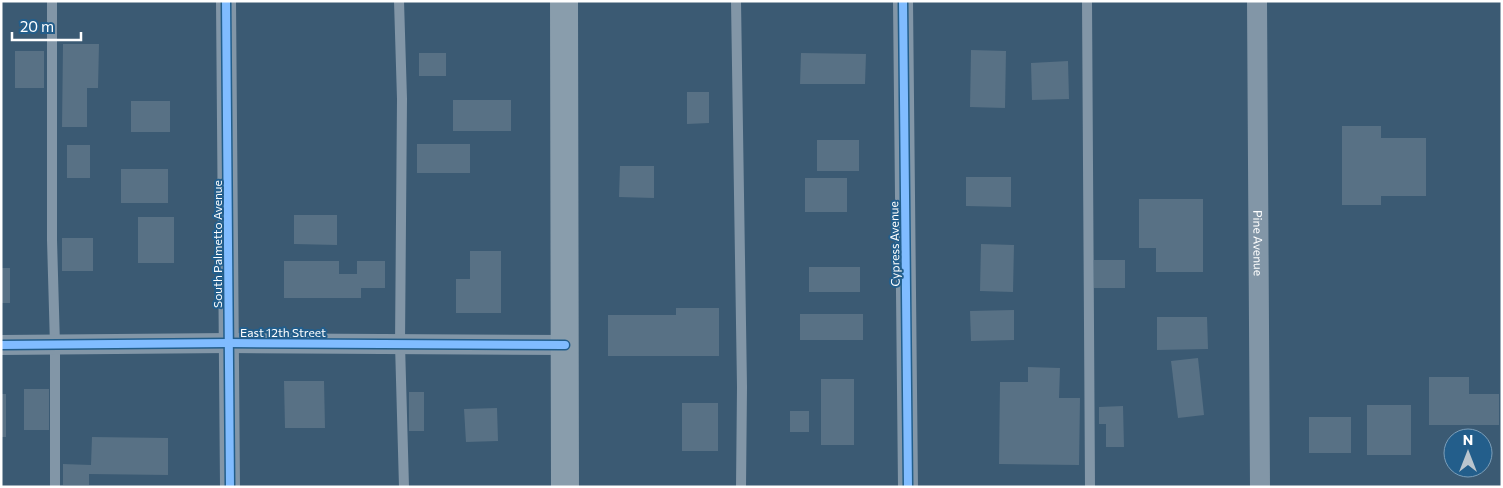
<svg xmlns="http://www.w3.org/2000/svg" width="1503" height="488" font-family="Commissioner,sans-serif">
	<rect width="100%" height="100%" fill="#3b5a73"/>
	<g fill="#587185">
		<polygon points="63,44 99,44 98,88 87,88 87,127 62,127"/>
		<polygon points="971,50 1006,51 1005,108 970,107"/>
		<rect x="15" y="51" width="29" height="37"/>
		<rect x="419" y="53" width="27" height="23"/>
		<polygon points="801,53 866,54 865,84 800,84"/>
		<polygon points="1068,61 1069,99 1032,100 1031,63"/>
		<polygon points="687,92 709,92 709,123 687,124"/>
		<rect x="453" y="100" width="58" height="31"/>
		<rect x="131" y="101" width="39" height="31"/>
		<polygon points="1342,126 1381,126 1381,138 1426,138 1426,196 1381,196 1381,205 1342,205"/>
		<rect x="817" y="140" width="42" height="31"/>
		<rect x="417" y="144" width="53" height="29"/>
		<rect x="67" y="145" width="23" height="33"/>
		<polygon points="620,166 654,166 654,198 619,197"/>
		<rect x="121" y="169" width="47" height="34"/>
		<polygon points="966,177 1011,177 1011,207 966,206"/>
		<rect x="805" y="178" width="42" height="34"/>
		<polygon points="1139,199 1203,199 1203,272 1156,272 1156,248 1139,248"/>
		<polygon points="294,215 337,215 337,245 294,244"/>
		<rect x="138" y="217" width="36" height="46"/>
		<rect x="62" y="238" width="31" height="33"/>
		<polygon points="981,244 1014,245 1013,292 980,291"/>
		<polygon points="470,251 501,251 501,313 456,313 456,279 470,279"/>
		<rect x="1094" y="260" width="31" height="28"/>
		<polygon points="284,261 339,261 339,274 357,274 357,261 385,261 385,288 361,288 361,298 284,298"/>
		<rect x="809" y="267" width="51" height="25"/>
		<rect x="1" y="268" width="9" height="35"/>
		<polygon points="676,308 719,308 719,356 608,356 608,315 676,315"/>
		<polygon points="1014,310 1014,340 971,341 970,311"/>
		<rect x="800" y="314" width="63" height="26"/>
		<polygon points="1157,317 1207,317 1208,349 1157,350"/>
		<polygon points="1198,358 1204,415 1178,418 1171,361"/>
		<polygon points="1028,367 1060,368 1059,398 1080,398 1079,465 999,464 1000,382 1028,382"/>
		<polygon points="1429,377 1469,377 1469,394 1499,394 1499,425 1429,425"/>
		<rect x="821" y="379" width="33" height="66"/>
		<polygon points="284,381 324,381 325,428 285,428"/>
		<rect x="24" y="389" width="25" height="41"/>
		<rect x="409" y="392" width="15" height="39"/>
		<rect x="1" y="394" width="5" height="43"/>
		<rect x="682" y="403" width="36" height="48"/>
		<rect x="1367" y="405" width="44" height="50"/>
		<polygon points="1123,406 1124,447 1106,447 1106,424 1099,424 1099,407"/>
		<polygon points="497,408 498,441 466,442 464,409"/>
		<rect x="790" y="411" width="19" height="21"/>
		<rect x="1309" y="417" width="42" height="36"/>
		<polygon points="92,437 168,438 168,475 89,474 89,485 63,485 63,464 91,465"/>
	</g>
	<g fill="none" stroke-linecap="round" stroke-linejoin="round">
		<g stroke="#8296a7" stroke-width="10">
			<polyline points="52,1 52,240 55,345 55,487"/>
			<polyline points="399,1 402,99 400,344 404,487"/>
			<polyline points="736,1 742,387 741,487"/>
			<polyline points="1087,1 1090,487"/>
		</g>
		<g stroke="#8296a7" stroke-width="20">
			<polyline points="226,1 230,487"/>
			<polyline points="903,1 908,487"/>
			<path id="s1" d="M1257,1L1260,487"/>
			<polyline points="1,345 229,343 565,345"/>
		</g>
		<polyline stroke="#899dac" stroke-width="28" points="564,1 565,487"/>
		<defs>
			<g id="cycleway">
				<polyline points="226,1 230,487"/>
				<polyline points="903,1 908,487"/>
				<polyline points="1,345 229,343 565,345"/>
			</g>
		</defs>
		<use href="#cycleway" stroke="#235e8b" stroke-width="11"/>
		<use href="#cycleway" stroke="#80bcff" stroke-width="8"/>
	</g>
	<g text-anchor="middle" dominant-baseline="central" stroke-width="4" stroke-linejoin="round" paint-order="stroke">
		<g font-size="12" fill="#fff" stroke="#235e8b">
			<text transform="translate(217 244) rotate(-90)">South Palmetto Avenue</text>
			<text transform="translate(894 244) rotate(-91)">Cypress Avenue</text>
			<text stroke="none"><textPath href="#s1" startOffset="242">Pine Avenue</textPath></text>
			<text x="283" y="332">East 12th Street</text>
		</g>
	</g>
	<rect width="1503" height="488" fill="none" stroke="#ffffff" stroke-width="5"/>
	<g transform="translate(1468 453)"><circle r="24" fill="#235e8b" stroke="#7b9eb9"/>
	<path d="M0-4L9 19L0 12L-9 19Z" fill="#bac5ce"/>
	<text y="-8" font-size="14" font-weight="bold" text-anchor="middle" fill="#ffffff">N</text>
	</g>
	<path d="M12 32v8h69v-8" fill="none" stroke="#ffffff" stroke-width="2.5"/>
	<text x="20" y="32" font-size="15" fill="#ffffff" stroke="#235e8b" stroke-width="4" paint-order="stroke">20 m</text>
</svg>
